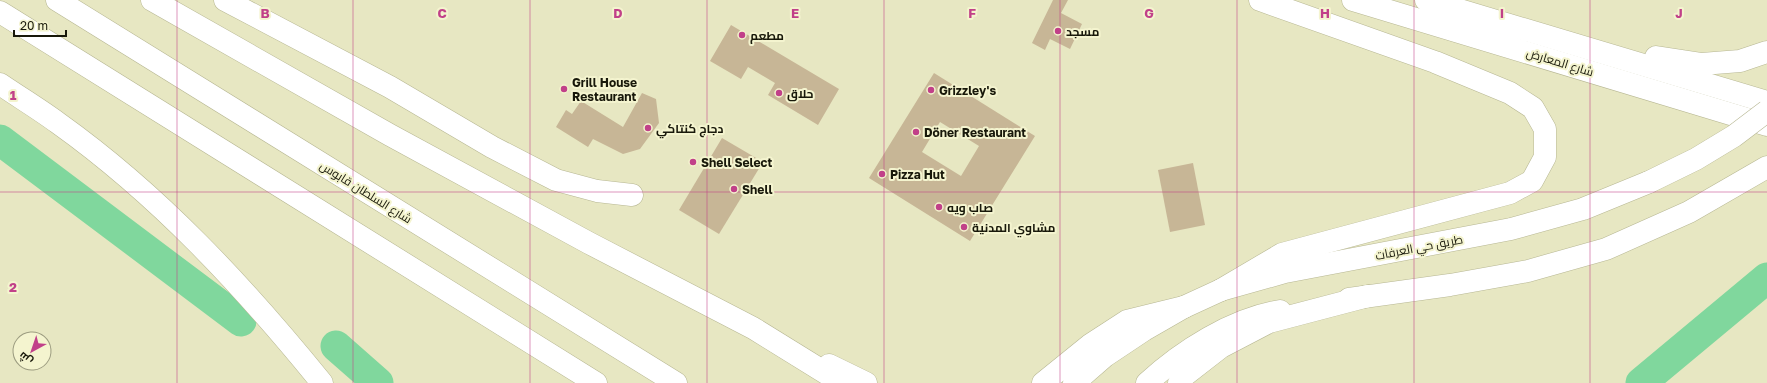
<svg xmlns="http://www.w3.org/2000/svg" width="1767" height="383" font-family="'Golos Text',Cairo,sans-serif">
	<rect width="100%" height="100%" fill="#e7e7c2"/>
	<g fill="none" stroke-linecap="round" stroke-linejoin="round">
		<g stroke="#80d79d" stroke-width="31">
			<polyline points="0,140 241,321"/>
			<polyline points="336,346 378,383"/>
			<polyline points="1641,383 1767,278"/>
		</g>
	</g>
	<g fill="#c7b696" fill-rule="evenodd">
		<polygon points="1053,0 1068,0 1061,13 1082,24 1070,49 1050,39 1045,50 1032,43"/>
		<polygon points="731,25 839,89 818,125 768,95 775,83 748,67 741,79 710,61"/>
		<path d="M934,73L1035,136L970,241L869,178ZM940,122L979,146L961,176L922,152Z"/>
		<polygon points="642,93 656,99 659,123 640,149 623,154 593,139 588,147 556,127 566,110 572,114 581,101 623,127"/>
		<polygon points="722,138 763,162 719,234 679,210"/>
		<polygon points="1193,163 1205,225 1170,232 1158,170"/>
	</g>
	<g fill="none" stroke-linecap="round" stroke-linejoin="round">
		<defs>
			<g id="secondary">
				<polyline points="1353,0 1767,125"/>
				<polyline points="1426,0 1767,102"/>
				<polyline points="1656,57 1702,64 1740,61 1767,52"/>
				<polyline points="1221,290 1282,254 1510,193 1532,181 1545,157 1545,129 1533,108 1510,93 1435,62 1260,0"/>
				<polyline points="1349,299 1450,285 1528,271 1606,249 1689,212 1767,167"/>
				<polyline points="1074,383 1105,356 1144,330 1184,307 1221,290 1285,272 1511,229 1583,209 1649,182"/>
				<path d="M1147,383C1182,351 1232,319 1280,311"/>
			</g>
			<g id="highway">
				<polyline points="57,0 676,383"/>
				<polyline points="152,0 390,135 589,243 753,328 842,383"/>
				<polyline points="225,0 390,87 492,147 556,180 597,191 632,195"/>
				<polyline points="0,12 596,383"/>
				<path d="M0,84C19,97 39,109 58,123C159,195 244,287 322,383"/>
				<polyline points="829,365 866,383"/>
				<polyline points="1043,383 1090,345 1127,321 1184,307"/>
				<polyline points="1179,383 1185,375 1221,347 1269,322 1368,296"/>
			</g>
		</defs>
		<use href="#secondary" stroke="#b7b793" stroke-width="23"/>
		<use href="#highway" stroke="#b7b793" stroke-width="23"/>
		<use href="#secondary" stroke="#fff" stroke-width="22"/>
		<use href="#highway" stroke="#fff" stroke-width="22"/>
		<defs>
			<polyline id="secondary-bridge" points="1649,182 1696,159 1734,136 1767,111"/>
		</defs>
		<use href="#secondary-bridge" stroke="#b7b793" stroke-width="23" stroke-linecap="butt"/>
		<use href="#secondary-bridge" stroke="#fff" stroke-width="22"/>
	</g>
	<path fill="none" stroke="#c14089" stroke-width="1" stroke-opacity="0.55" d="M177,0V383M353,0V383M530,0V383M707,0V383M884,0V383M1060,0V383M1237,0V383M1414,0V383M1590,0V383M0,192H1767"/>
	<g fill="#c14089" stroke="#f4f4cf" stroke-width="1.5">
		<circle cx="1058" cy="31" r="4"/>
		<circle cx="742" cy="35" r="4"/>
		<circle cx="564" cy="89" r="4"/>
		<circle cx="931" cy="90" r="4"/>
		<circle cx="779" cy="93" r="4"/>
		<circle cx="648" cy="128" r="4"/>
		<circle cx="916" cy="132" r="4"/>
		<circle cx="693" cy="162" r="4"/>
		<circle cx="882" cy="174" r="4"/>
		<circle cx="734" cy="189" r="4"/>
		<circle cx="939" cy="207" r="4"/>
		<circle cx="964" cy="227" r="4"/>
	</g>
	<g text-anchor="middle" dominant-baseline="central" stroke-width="4" stroke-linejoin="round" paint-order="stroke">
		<g font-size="12" font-weight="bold" fill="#18180a" stroke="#f4f4cf" text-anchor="start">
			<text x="1066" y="31">مسجد</text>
			<text x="750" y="35">مطعم</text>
			<text x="572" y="82">Grill House<tspan x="572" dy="14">Restaurant</tspan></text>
			<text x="939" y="90">Grizzley's</text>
			<text x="787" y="93">حلاق</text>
			<text x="656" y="128">دجاج كنتاكي</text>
			<text x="924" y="132">Döner Restaurant</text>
			<text x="701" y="162">Shell Select</text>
			<text x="890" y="174">Pizza Hut</text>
			<text x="742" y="189">Shell</text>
			<text x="947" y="207">صاب ويه</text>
			<text x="972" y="227">مشاوي المدنية</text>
		</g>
		<g font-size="12" fill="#18180a" stroke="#f4f4cf">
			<text transform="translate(1560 62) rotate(17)">شارع المعارض</text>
			<text transform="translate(366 192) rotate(32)">شارع السلطان قابوس</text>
			<text transform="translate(1419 247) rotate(-11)">طريق حي العرفات</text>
		</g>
	</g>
	<g font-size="13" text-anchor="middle" font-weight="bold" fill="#c14089" stroke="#f4f4cf" stroke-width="4" stroke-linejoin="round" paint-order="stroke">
		<text x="265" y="18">B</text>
		<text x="442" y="18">C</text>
		<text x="618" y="18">D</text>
		<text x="795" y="18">E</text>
		<text x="972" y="18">F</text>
		<text x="1149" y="18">G</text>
		<text x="1325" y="18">H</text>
		<text x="1502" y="18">I</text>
		<text x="1679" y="18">J</text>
		<text x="13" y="100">1</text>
		<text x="13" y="292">2</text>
	</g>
	<g transform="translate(32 351) rotate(220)"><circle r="19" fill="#f4f4cf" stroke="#9c9c80"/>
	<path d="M0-3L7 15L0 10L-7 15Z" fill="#c14089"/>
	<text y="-6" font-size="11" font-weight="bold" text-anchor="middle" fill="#18180a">ش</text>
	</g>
	<path d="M14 30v6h52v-6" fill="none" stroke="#18180a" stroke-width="2"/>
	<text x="20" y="30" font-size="12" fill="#18180a" stroke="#f4f4cf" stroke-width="3" paint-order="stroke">20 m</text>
</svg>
